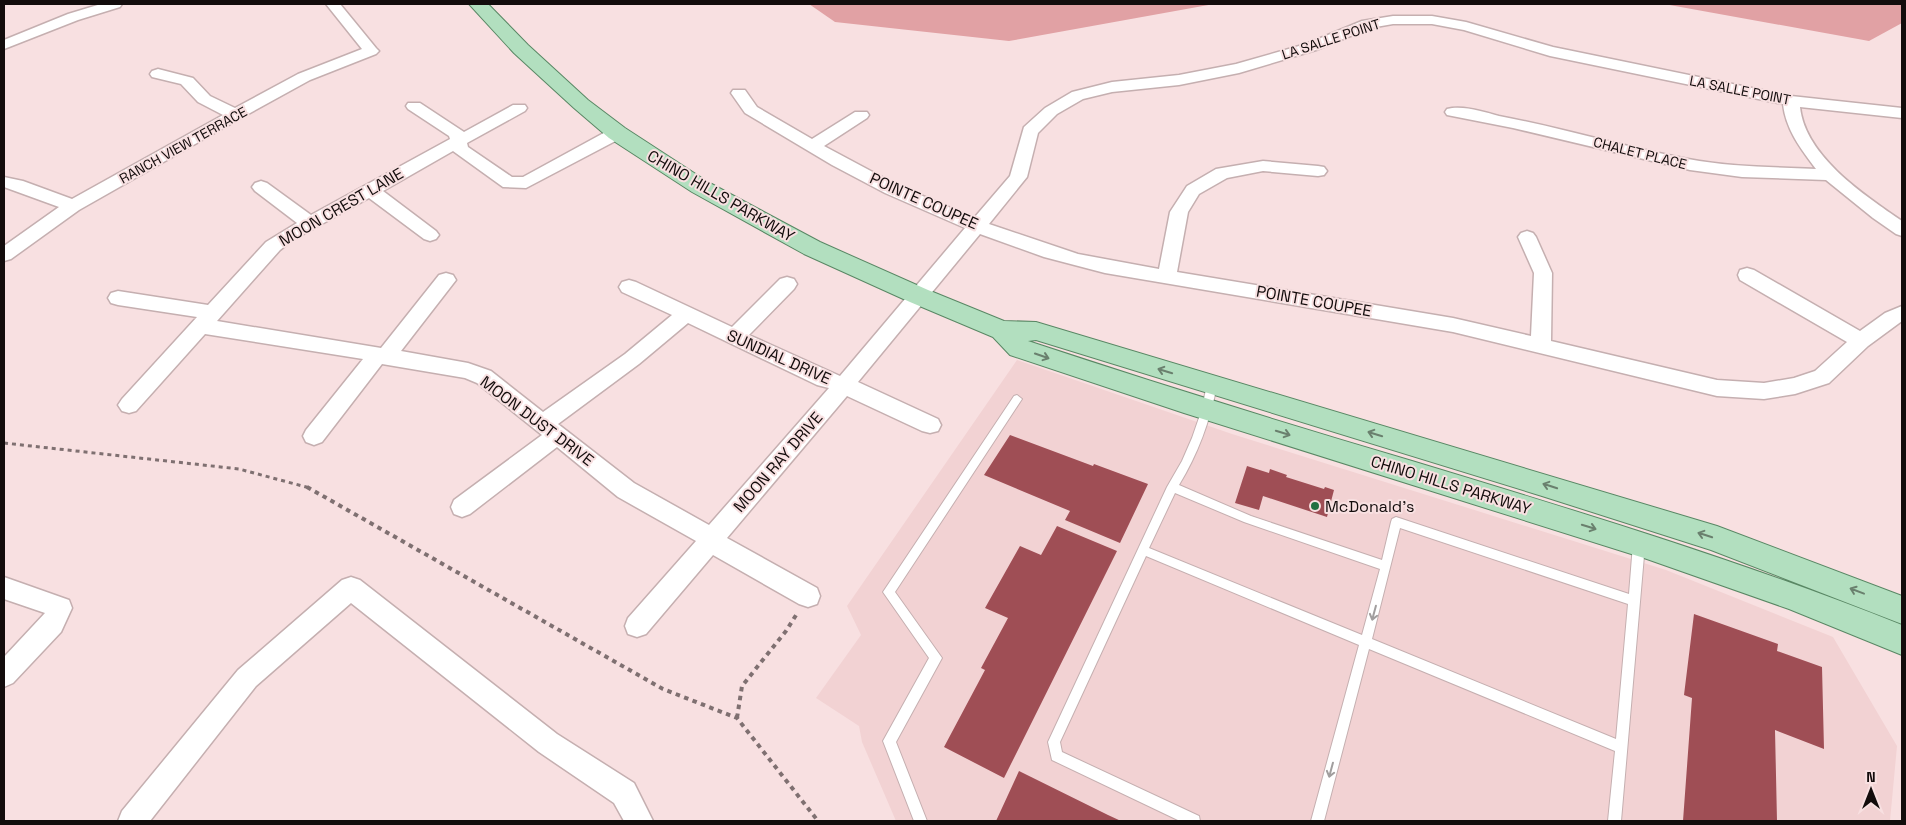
<svg xmlns="http://www.w3.org/2000/svg" width="1906" height="825" font-family="'Space Grotesk',sans-serif">
	<rect width="100%" height="100%" fill="#f8e0e1"/>
	<polygon fill="#f2d2d3" points="1017,360 1232,434 1666,570 1833,637 1897,746 1890,821 896,821 862,742 859,726 816,698 861,635 847,606"/>
	<g fill="#e1a1a4">
		<polygon points="809,4 1214,4 1009,41 835,22"/>
		<polygon points="1664,4 1902,4 1902,23 1869,41"/>
	</g>
	<g fill="#9f4e55">
		<polygon points="1010,435 1093,466 1094,464 1148,484 1120,543 1065,520 1070,511 984,475"/>
		<polygon points="1247,466 1269,473 1270,469 1287,475 1286,477 1324,489 1325,487 1334,490 1327,517 1263,496 1259,510 1235,503"/>
		<polygon points="1057,526 1117,551 1004,778 944,747 985,670 981,668 1008,618 985,608 1020,546 1041,555"/>
		<polygon points="1694,614 1778,644 1777,651 1822,667 1824,749 1775,730 1777,821 1683,821 1692,698 1684,695"/>
		<polygon points="1019,771 1108,815 1121,821 996,821"/>
	</g>
	<g fill="none" stroke-linecap="round" stroke-linejoin="round">
		<defs>
			<g id="lane">
				<path d="M1212,381L1217,385C1210,421 1198,454 1179,485L1251,516L1382,560L1391,522L1392,519L1396,517L1629,594L1633,544L1635,541L1639,539L1643,541L1645,544L1621,821H1608L1615,751L1369,649L1324,821H1311L1359,645L1146,556L1060,742L1062,752L1199,816L1200,821H1180L1052,760L1048,742L1167,487L1182,461L1192,438L1201,412L1207,385ZM1175,493L1244,522L1380,569L1362,635L1149,548ZM1400,528L1628,604L1616,739L1372,639Z"/>
				<polygon points="1017,395 1022,399 1020,402 895,592 942,658 896,742 927,821 914,821 883,741 929,658 883,592 1014,396"/>
			</g>
			<g id="street">
				<polygon points="101,4 122,4 120,7 78,20 4,49 4,40 68,14"/>
				<polygon points="326,4 340,4 376,48 379,51 376,54 310,80 241,118 79,210 11,259 4,261 4,246 59,207 4,187 4,177 23,181 72,199 223,115 198,102 181,84 152,77 150,74 152,71 158,69 193,78 210,96 235,108 298,74 362,49"/>
				<path d="M1393,16H1432L1466,22L1553,47L1791,96L1902,108V118L1800,107C1805,156 1864,195 1902,221V236L1896,234L1873,218L1826,180L1742,177L1690,170L1513,128L1447,115L1445,112L1447,109C1463,105 1484,112 1499,116C1563,128 1624,147 1688,159C1730,167 1773,167 1816,169C1801,149 1786,130 1783,104L1550,56L1464,30L1432,24H1393L1370,28L1316,50L1239,73L1179,85L1112,92L1083,99L1057,114L1038,133L1027,177L989,224L1078,254L1159,269L1170,212L1187,186L1216,169L1263,161L1318,166L1324,167L1327,171L1324,175L1318,176L1263,171L1227,178L1199,194L1188,212L1177,272L1453,318L1531,336L1534,273L1518,237L1521,233L1527,231L1533,233L1536,237L1552,273L1551,341L1717,380L1764,383L1794,378L1815,371L1847,342L1740,280L1738,275L1740,270L1747,268L1754,270L1860,331L1885,313L1902,306V321L1868,346L1829,383L1795,394L1764,399L1717,396L1453,332L1105,273L1044,257L980,234L858,382L938,419L941,425L938,431L930,433L922,431L847,396L727,538L817,588L820,596L817,604L808,607L799,604L713,555L646,634L637,637L628,634L625,626L628,618L696,541L618,497L557,447L470,514L462,517L454,514L451,507L454,500L542,435L477,383L465,378L382,364L322,442L314,445L306,442L303,436L306,430L363,359L205,334L136,411L129,413L122,411L118,405L122,399L197,317L118,305L111,303L108,298L111,293L118,291L208,305L266,242L297,223L255,191L252,187L255,183L261,181L267,183L311,215L450,139L449,136L408,109L406,106L408,103H420L464,132L513,105H525L527,108L525,111L467,143L468,147L512,177H523L611,129H623L625,133L623,137L526,188L503,187L453,151L383,191L436,231L439,235L436,239L430,241L424,239L369,198L291,241L280,250L217,321L381,348L439,275L446,273L453,275L456,280L401,351L468,363L491,371L543,412L625,354L672,315L622,292L619,287L622,282L629,280L636,282L732,327L780,279L787,277L794,279L797,284L794,289L749,335L840,376L965,228L885,193L832,165L745,113L731,93L733,90H745L757,107L812,139L855,112H867L869,115L867,118L824,146L897,185L974,218L1010,176L1024,127L1045,108L1072,92L1112,82L1179,75L1236,64L1306,44L1362,21ZM688,323L817,385L829,388L709,525L634,483L558,424L639,364Z"/>
				<polygon points="4,577 69,600 72,608 61,632 13,683 4,687 4,657 45,613 4,599"/>
				<polygon points="351,577 360,580 557,734 634,783 653,821 624,821 614,803 539,752 351,603 256,686 150,821 118,821 122,811 238,670 342,580"/>
			</g>
			<path id="primary" d="M469,4H488L528,45L588,100L625,128L708,182L820,242L928,290L1004,321L1036,322L1717,526L1902,596V624L1711,550L1542,496L1036,340L1028,341C1155,383 1283,423 1412,461C1577,511 1742,561 1902,625V655L1789,609L1644,558L1184,413L1010,355L993,337L910,302L804,254L692,192L609,138L574,108L514,53Z"/>
		</defs>
		<use href="#lane" stroke="#c5afb0" stroke-width="2"/>
		<use href="#street" stroke="#c5afb0" stroke-width="3"/>
		<use href="#primary" stroke="#598764" stroke-width="2"/>
		<polyline stroke="#7f7071" stroke-width="3" stroke-dasharray="4 4" stroke-linecap="butt" points="4,443 239,469 310,488"/>
		<g stroke="#7f7071" stroke-width="4" stroke-dasharray="4.5 4.5" stroke-linecap="butt">
			<polyline points="307,487 663,689 737,718 818,821"/>
			<polyline points="737,718 742,686 786,631 798,612"/>
		</g>
		<use href="#lane" fill="#fff" fill-rule="evenodd"/>
		<use href="#street" fill="#fff" fill-rule="evenodd"/>
		<use href="#primary" fill="#b2dfbf" fill-rule="evenodd"/>
	</g>
	<defs><path id="oneway-shaft" d="M-6 0H5M1.5-3L5.5 0L1.5 3" fill="none" stroke-width="1.6" stroke-linecap="round" stroke-linejoin="round" transform="scale(1.25)"/></defs>
	<g stroke="#6a806e">
		<use href="#oneway-shaft" transform="translate(1042 356) rotate(19)"/>
		<use href="#oneway-shaft" transform="translate(1165 371) rotate(-163)"/>
		<use href="#oneway-shaft" transform="translate(1283 433) rotate(17)"/>
		<use href="#oneway-shaft" transform="translate(1375 434) rotate(-163)"/>
		<use href="#oneway-shaft" transform="translate(1550 486) rotate(-162)"/>
		<use href="#oneway-shaft" transform="translate(1589 527) rotate(17)"/>
		<use href="#oneway-shaft" transform="translate(1705 535) rotate(-162)"/>
		<use href="#oneway-shaft" transform="translate(1857 591) rotate(-159)"/>
	</g>
	<g stroke="#a19e9e">
		<use href="#oneway-shaft" transform="translate(1374 613) rotate(105)"/>
		<use href="#oneway-shaft" transform="translate(1331 770) rotate(105)"/>
	</g>
	<circle fill="#217041" stroke="#f8e0e1" stroke-width="2" cx="1315" cy="506" r="5"/>
	<g text-anchor="middle" dominant-baseline="central" stroke-width="4" stroke-linejoin="round" paint-order="stroke">
		<g font-size="14" fill="#130c0c" stroke="#f8e0e1">
			<text transform="translate(1331 39) rotate(-18)">LA SALLE POINT</text>
			<text transform="translate(1740 90) rotate(11)">LA SALLE POINT</text>
			<text transform="translate(183 145) rotate(-29)">RANCH VIEW TERRACE</text>
			<text transform="translate(1640 153) rotate(14)">CHALET PLACE</text>
		</g>
		<g font-size="16" fill="#130c0c" stroke="#f8e0e1">
			<text transform="translate(721 196) rotate(30)">CHINO HILLS PARKWAY</text>
			<text transform="translate(924 201) rotate(24)">POINTE COUPEE</text>
			<text transform="translate(341 207) rotate(-30)">MOON CREST LANE</text>
			<text transform="translate(1314 301) rotate(10)">POINTE COUPEE</text>
			<text transform="translate(779 357) rotate(24)">SUNDIAL DRIVE</text>
			<text transform="translate(537 421) rotate(37)">MOON DUST DRIVE</text>
			<text transform="translate(778 462) rotate(-49)">MOON RAY DRIVE</text>
			<text transform="translate(1451 485) rotate(17)">CHINO HILLS PARKWAY</text>
		</g>
		<g font-size="16" fill="#130c0c" stroke="#f8e0e1" text-anchor="start">
			<text x="1325" y="506">McDonald's</text>
		</g>
	</g>
	<rect width="1906" height="825" fill="none" stroke="#130c0c" stroke-width="10"/>
	<g transform="translate(1871 790)" stroke="#f8e0e1" stroke-width="4" paint-order="stroke">
	<path d="M0-4L9 19L0 12L-9 19Z" fill="#130c0c"/>
	<text y="-8" font-size="14" font-weight="bold" text-anchor="middle" fill="#130c0c">N</text>
	</g>
</svg>
